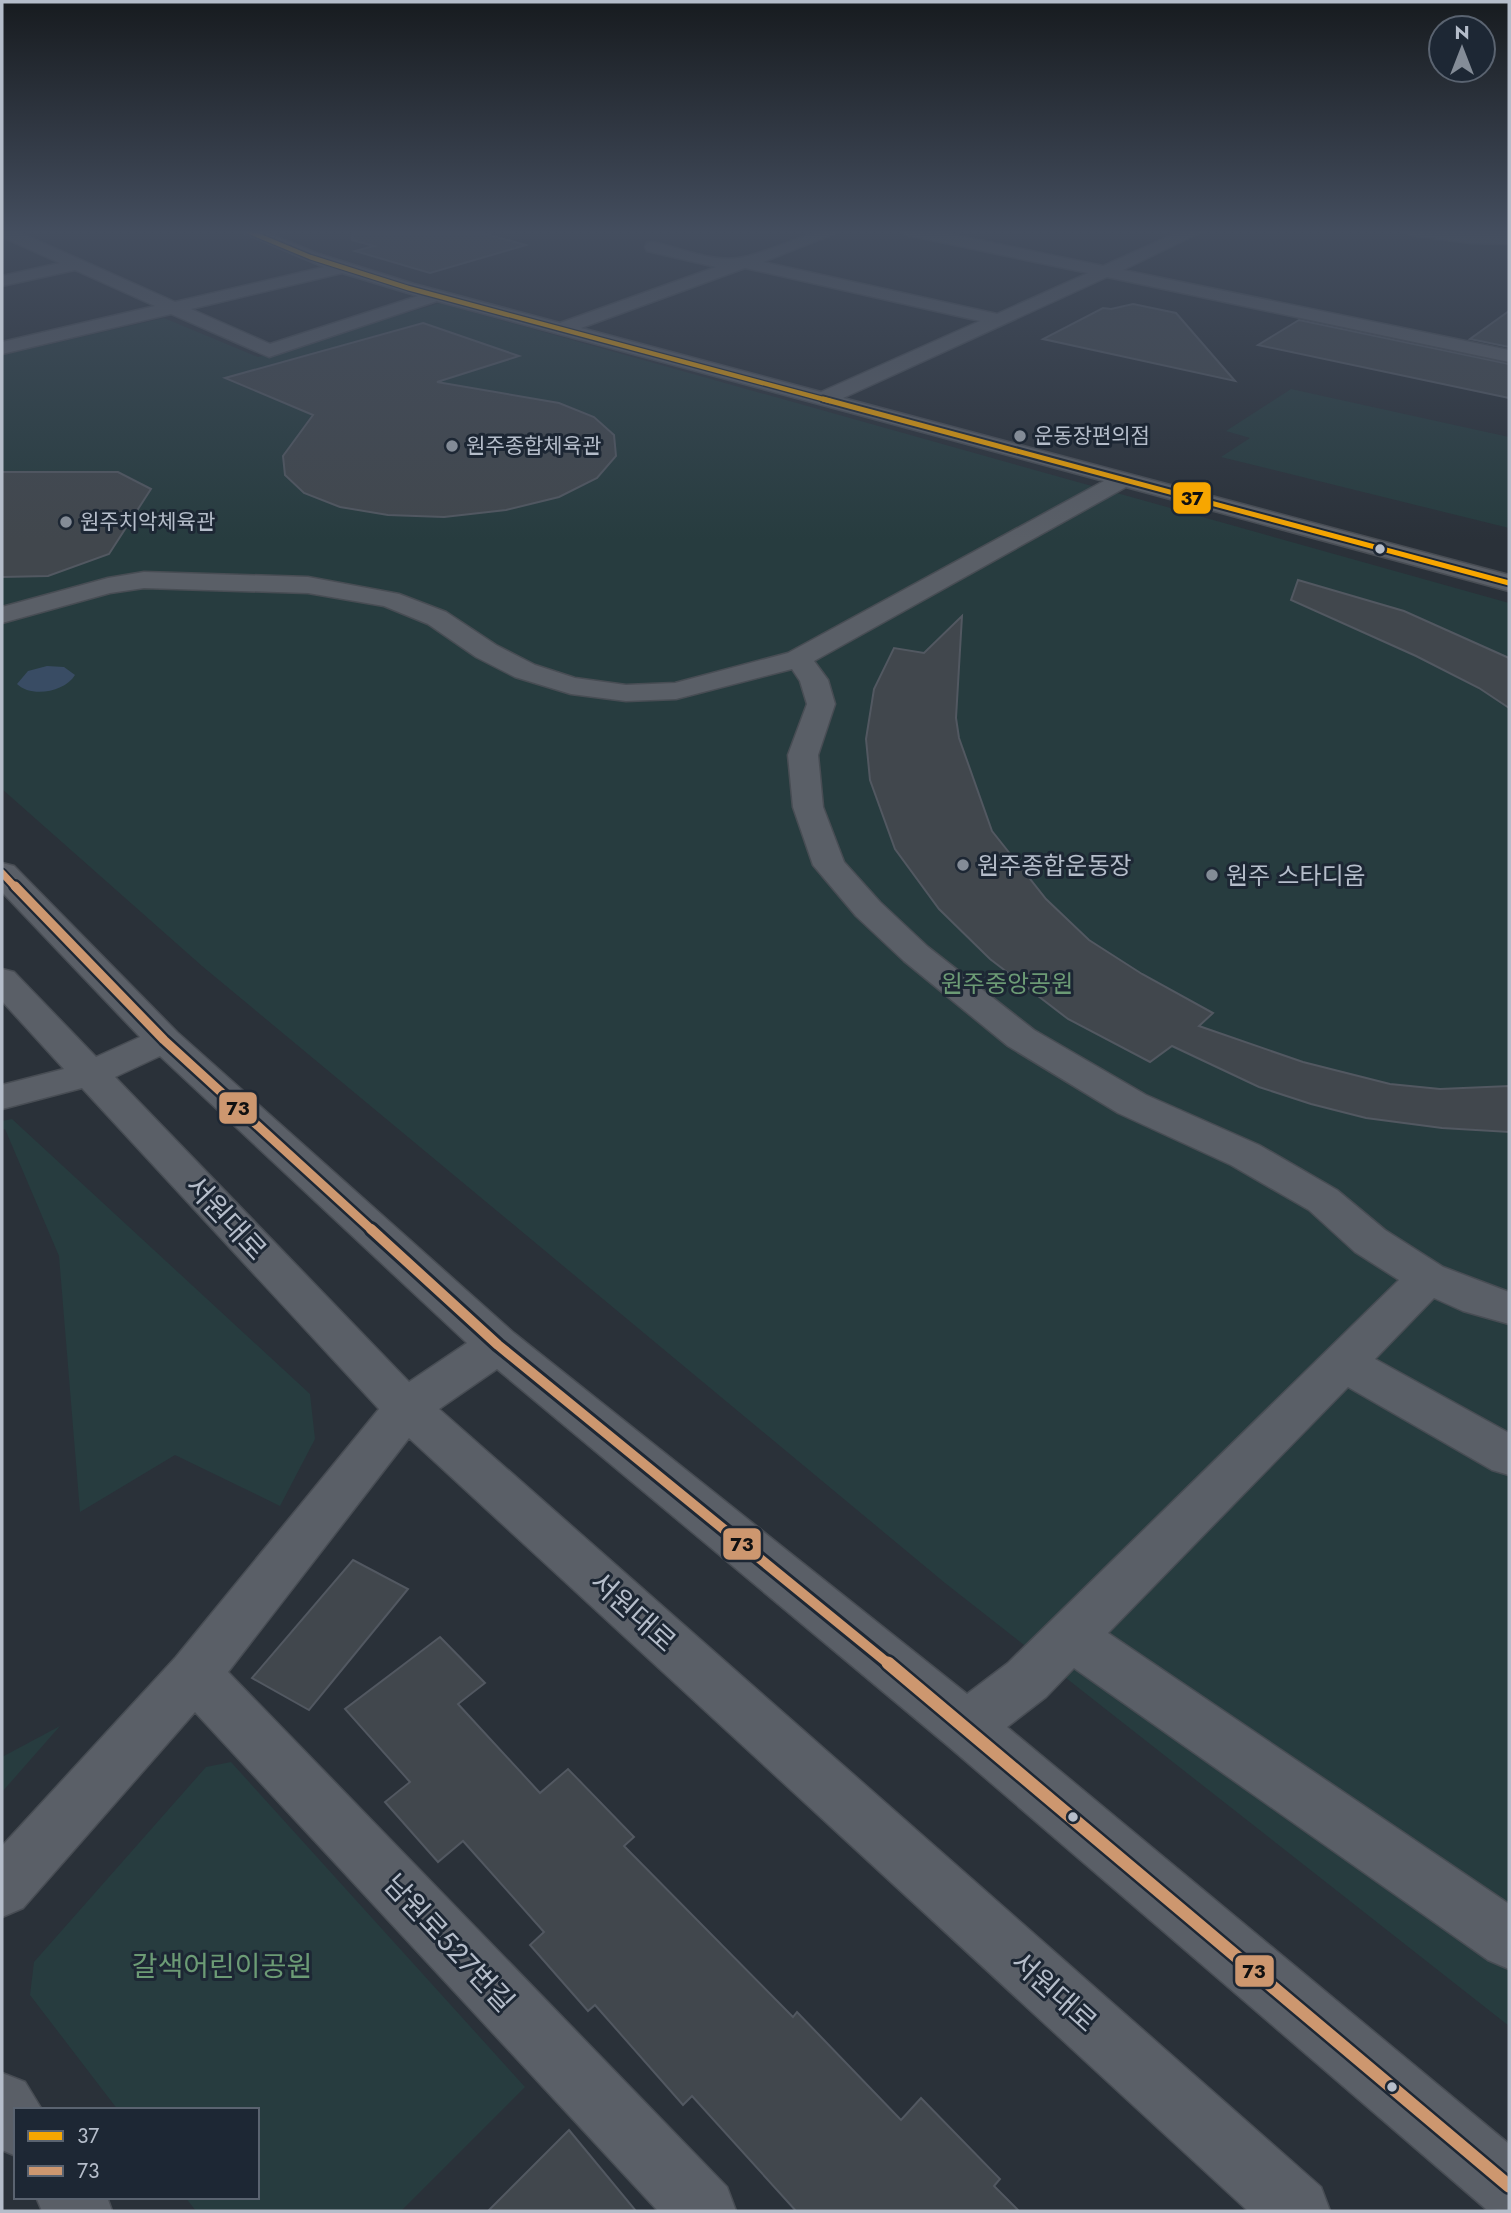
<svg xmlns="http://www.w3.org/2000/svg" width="1511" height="2213" font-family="Jost,'Noto Sans KR',sans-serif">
	<rect width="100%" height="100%" fill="#2a3139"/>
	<g fill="#273c3f">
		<polygon points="440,303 1509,603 1509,2026 945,1583 202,966 2,789 2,355 164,318 258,357"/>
		<polygon points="1291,389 1509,437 1509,528 1221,457 1250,438 1226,431"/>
		<polygon points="12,1119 310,1394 315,1439 280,1506 175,1455 80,1512 59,1256 5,1129 2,1130 2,1121"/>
		<polygon points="60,1726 2,1792 2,1757"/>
		<polygon points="231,1762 525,2087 401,2211 196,2211 185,2197 257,2197 257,2110 118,2110 30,1995 34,1962 206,1767"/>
	</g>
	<path fill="#394c64" d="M47,666L64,667L75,675C65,692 31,698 17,684L28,671Z"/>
	<g fill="#41474d" stroke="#525861" stroke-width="2">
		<polygon points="353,230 471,230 526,245 430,273 355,251 374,246 352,240"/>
		<polygon points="1133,304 1176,313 1235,381 1043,339 1103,308 1111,309"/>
		<polygon points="1509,311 1509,347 1470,339"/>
		<polygon points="1299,320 1509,364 1509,398 1258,345"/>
		<polygon points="423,323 519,356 437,382 559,403 594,417 614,435 616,456 597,478 559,497 506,510 444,517 388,515 340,507 304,493 285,475 283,456 313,415 225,378"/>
		<polygon points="2,472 118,472 151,489 109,554 48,576 2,577"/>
		<polygon points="1298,580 1404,611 1509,658 1509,708 1479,688 1416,656 1291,600"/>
		<polygon points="962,616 956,718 959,738 992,831 1046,899 1089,940 1142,974 1213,1013 1199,1026 1303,1062 1390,1084 1440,1089 1509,1086 1509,1132 1442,1128 1366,1118 1311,1104 1259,1087 1172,1046 1150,1062 1068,1019 990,959 939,909 895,849 870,780 866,739 874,689 894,648 924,653"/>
		<polygon points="353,1560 408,1589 309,1710 252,1678"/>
		<polygon points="440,1637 485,1683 458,1704 540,1793 568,1769 634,1837 624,1846 793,2017 797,2012 901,2120 921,2098 1000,2179 994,2186 1019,2211 796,2211 692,2096 683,2105 595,2005 588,2011 530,1945 544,1932 463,1841 438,1862 385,1802 410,1782 345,1709"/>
		<polygon points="569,2130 636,2211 488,2211"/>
	</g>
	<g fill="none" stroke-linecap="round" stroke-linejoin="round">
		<defs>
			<g id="minor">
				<path d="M2,230H14L175,302L324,267L237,230H260L316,253L414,284L560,323L716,267L647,251L645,247L647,243L653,242C680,248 716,264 744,257C779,249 807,230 843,230L763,262L997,314L1088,273L907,235L899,230H931L1103,266L1183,230H1205L1123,270L1509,350V362L1107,277L843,398L1509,575V591L1126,487L814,661L828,680L835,704L818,755L823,807L844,862L880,902L928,947L1034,1030L1146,1095L1259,1145L1337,1190L1385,1230L1443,1267L1509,1292V1324L1463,1311L1434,1298L1375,1359L1509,1433V1475L1492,1470L1348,1387L1108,1633L1509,1904V1969L1488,1960L1074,1668L1046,1697L1007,1727L1509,2144V2211L1486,2209L947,1745L497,1369L439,1409L1321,2187L1330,2211H1248L409,1438L228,1672L727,2187L736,2211H658L195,1712L23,1908L2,1917V1846L176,1657L379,1409L82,1088L2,1109V1085L64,1069L2,1001V969L14,972L96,1057L140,1037L2,892V863L14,866L177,1032L514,1333L967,1694L1008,1663L1399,1280L1355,1252L1309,1210L1231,1165L1118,1113L1008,1046L904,961L856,916L813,865L793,807L788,755L807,704L800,681L792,669L676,699L626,701L571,694L515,677L476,657L428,624L384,606L308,593L144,588L110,593L2,623V607L108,578L144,572L308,577L399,594L446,612L496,645L535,665L575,678L626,685L675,683L788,653L1104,481L437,301L269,357L171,314L2,354V342L155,306L75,270L2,286V276L60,263L2,237ZM745,268L980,321L821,392L581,328ZM342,273L418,296L270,344L191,309ZM160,1056L467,1343L409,1382L115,1077Z"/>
				<polygon points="1403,230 1509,234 1509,244 1470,243 1411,235"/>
				<polygon points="2,2073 25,2082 42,2110 16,2110 16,2156 2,2150"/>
				<polygon points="36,2197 107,2197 112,2211 42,2211"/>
			</g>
		</defs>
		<use href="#minor" stroke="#484d54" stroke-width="3"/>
		<use href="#minor" fill="#5a5f67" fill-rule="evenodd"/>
		<defs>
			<polyline id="bus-1-far1" points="245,230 310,257 408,288 830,401"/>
			<polyline id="bus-1" points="823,399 1509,583"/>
			<polyline id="bus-2-far3" points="2,873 16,888"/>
			<polyline id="bus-2-far2" points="15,886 164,1040 373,1231"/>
			<polyline id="bus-2-far1" points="371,1229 498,1345 890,1665"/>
			<polyline id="bus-2" points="888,1663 1509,2186"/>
		</defs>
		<use href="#bus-1-far1" stroke="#1d2734" stroke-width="7"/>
		<use href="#bus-1" stroke="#1d2734" stroke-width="9"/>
		<use href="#bus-2-far3" stroke="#1d2734" stroke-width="11"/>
		<use href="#bus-2-far2" stroke="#1d2734" stroke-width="14"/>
		<use href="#bus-2-far1" stroke="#1d2734" stroke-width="16"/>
		<use href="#bus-2" stroke="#1d2734" stroke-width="18"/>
		<use href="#bus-1-far1" stroke="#f7a600" stroke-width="4.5"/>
		<use href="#bus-1" stroke="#f7a600" stroke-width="5"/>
		<use href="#bus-2-far3" stroke="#cd976f" stroke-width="7"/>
		<use href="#bus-2-far2" stroke="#cd976f" stroke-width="9"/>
		<use href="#bus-2-far1" stroke="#cd976f" stroke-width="10"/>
		<use href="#bus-2" stroke="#cd976f" stroke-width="13"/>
	</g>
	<linearGradient id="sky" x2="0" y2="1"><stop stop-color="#171b1f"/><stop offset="0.43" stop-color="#444e5f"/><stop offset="1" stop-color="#444e5f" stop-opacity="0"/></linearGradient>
	<rect width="1511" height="540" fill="url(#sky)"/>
	<g fill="#848c97" stroke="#1d2734" stroke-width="2.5">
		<circle cx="1020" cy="436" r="7"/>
		<circle cx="452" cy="446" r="7"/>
		<circle cx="66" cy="522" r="7"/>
		<circle cx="963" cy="865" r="7"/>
		<circle cx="1212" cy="875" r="7"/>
	</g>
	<g fill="#b5bdca" stroke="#1d2734" stroke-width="2.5">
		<circle cx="1380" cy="549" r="6"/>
		<circle cx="1073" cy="1817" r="6"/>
		<circle cx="1392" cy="2087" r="6"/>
	</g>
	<g text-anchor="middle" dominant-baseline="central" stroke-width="6" stroke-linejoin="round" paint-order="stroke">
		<g font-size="21" fill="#b5bdca" stroke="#1d2734" text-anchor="start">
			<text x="1034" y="436">운동장편의점</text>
			<text x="466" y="446">원주종합체육관</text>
			<text x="80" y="522">원주치악체육관</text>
		</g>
		<g font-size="24" fill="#b5bdca" stroke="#1d2734" text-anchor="start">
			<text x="977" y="865">원주종합운동장</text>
			<text x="1226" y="875">원주 스타디움</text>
		</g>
		<g font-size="24" fill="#6c9b75" stroke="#1d2734">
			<text x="1007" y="983">원주중앙공원</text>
		</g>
		<g font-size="28" fill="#b5bdca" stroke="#1d2734">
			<text transform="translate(226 1218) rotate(47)">서원대로</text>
			<text transform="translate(633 1612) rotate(42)">서원대로</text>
			<text transform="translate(449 1943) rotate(47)">남원로527번길</text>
			<text transform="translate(1054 1992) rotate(42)">서원대로</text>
		</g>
		<g font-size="28" fill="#6c9b75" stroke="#1d2734">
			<text x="222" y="1966">갈색어린이공원</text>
		</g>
	</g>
	<g stroke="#1d2734" stroke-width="2.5">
		<rect x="1172" y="481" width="40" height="34" rx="7" fill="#f7a600"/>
		<rect x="218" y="1091" width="40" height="34" rx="7" fill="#cd976f"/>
		<rect x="722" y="1527" width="40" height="34" rx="7" fill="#cd976f"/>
		<rect x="1234" y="1954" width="41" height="34" rx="7" fill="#cd976f"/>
	</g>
	<g font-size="19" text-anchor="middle" font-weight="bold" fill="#111">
		<text x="1192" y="505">37</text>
		<text x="238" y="1115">73</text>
		<text x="742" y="1551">73</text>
		<text x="1254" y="1978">73</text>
	</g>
	<rect width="1511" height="2213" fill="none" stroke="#b5bdca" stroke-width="7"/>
	<rect x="14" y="2108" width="245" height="91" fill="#1d2734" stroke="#5a6370" stroke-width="2"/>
	<rect x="28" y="2131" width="35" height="10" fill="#f7a600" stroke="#5a6370" stroke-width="2"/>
	<text x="77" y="2143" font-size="21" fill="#b5bdca">37</text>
	<rect x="28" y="2166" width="35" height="10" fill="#cd976f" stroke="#5a6370" stroke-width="2"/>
	<text x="77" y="2178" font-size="21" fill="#b5bdca">73</text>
	<g transform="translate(1462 49)"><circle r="33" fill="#1d2734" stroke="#5a6370" stroke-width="2"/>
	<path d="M0-5L12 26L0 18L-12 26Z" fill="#848c97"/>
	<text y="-10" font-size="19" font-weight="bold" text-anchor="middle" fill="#b5bdca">N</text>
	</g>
</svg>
